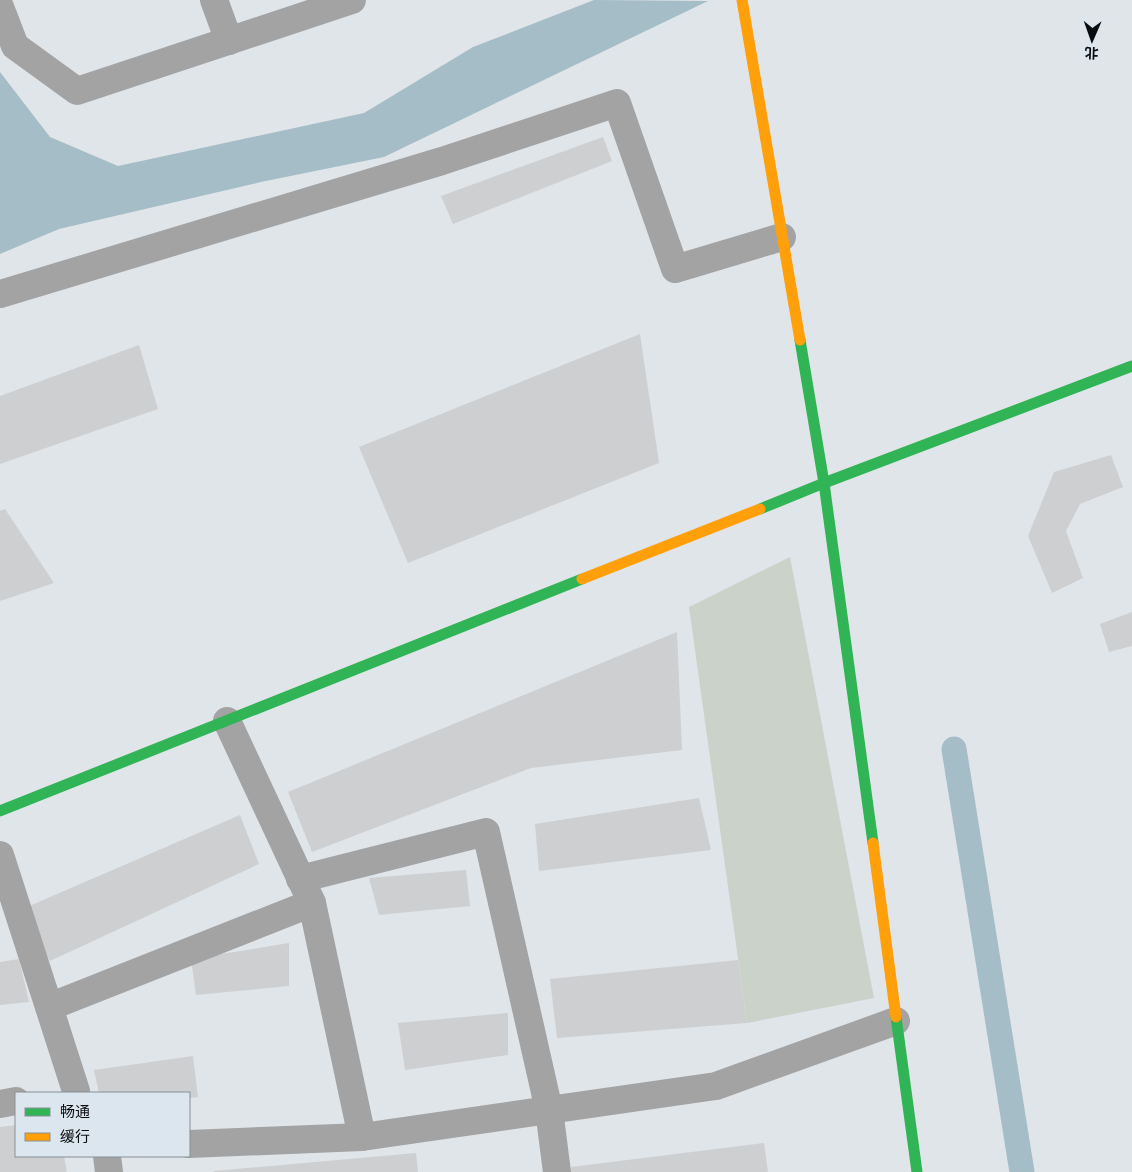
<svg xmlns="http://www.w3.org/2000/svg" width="1132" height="1172" font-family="'IBM Plex Serif','Noto Sans SC',serif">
	<rect width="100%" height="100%" fill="#e0e5ea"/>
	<polygon fill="#cbd2ca" points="790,557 874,998 747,1023 689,607"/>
	<polygon fill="#a4bdc6" points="594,0 708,1 384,157 261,182 59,229 0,254 0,72 50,137 118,166 364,113 473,47"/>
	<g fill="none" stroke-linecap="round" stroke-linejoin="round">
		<polyline stroke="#a4bdc6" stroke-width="25" points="954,749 1022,1172"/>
	</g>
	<g fill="#cecfd0">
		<polygon points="603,137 612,161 453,224 441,196"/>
		<polygon points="640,334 659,463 408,563 359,447"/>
		<polygon points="139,345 158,409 0,464 0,396"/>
		<polygon points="1111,455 1123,487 1080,504 1066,531 1083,578 1052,593 1028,536 1054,472"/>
		<polygon points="5,509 54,583 0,601 0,511"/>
		<polygon points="1132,612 1132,646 1109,652 1100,624"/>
		<polygon points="677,632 682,750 531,768 312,852 288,792"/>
		<polygon points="699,798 711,850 539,871 535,824"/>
		<polygon points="240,815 259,864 50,961 20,910"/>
		<polygon points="466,870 470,906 379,915 369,878"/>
		<polygon points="289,943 289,986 196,995 191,959"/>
		<polygon points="19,959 29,1002 0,1005 0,962"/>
		<polygon points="738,960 747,1023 557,1038 550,979"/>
		<polygon points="508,1013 508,1055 405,1070 398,1023"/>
		<polygon points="193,1056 198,1097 189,1098 189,1093 99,1093 94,1070"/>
		<polygon points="16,1125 16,1156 64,1156 67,1172 0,1172 0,1127"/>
		<polygon points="764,1143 768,1172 571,1172 571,1167"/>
		<polygon points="416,1153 418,1172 214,1172 214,1171"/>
	</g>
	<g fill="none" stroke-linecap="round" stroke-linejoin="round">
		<g stroke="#a4a3a3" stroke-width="28">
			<polyline points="214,0 229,41"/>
			<polyline points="0,7 15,46 77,91 352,0"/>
			<polyline points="0,294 442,161 617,103 675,269 782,237"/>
			<polyline points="227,721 312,903 362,1137"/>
			<polyline points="0,855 49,1007"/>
			<polyline points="300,879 486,832 549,1110 557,1172"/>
			<polyline points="76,1091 49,1007 312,903"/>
			<polyline points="0,1104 16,1101"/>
			<polyline points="189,1144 362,1137 716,1086 896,1021"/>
			<polyline points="107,1156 109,1172"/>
		</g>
		<g stroke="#30b455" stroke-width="11">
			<polyline points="800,340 824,483 1132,366"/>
			<polyline points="760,509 824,483 873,843"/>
			<polyline points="0,811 582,579"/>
			<polyline points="896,1017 917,1172"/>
		</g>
		<g stroke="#ff9f0a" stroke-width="11">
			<polyline points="742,0 800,340"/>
			<polyline points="582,579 760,509"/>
			<polyline points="873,843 896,1017"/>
		</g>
	</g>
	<rect x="15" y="1092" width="175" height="65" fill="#dce6ee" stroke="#888f95"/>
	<rect x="25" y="1108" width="25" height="8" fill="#30b455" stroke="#888f95"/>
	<text x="60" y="1117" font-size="15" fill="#090c0f">畅通</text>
	<rect x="25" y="1133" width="25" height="8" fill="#ff9f0a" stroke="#888f95"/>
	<text x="60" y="1142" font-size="15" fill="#090c0f">缓行</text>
	<g transform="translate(1092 40) rotate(182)" stroke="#dce6ee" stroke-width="4" paint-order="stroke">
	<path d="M0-4L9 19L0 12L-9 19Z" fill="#090c0f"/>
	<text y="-8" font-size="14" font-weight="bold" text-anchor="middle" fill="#090c0f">北</text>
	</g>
</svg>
